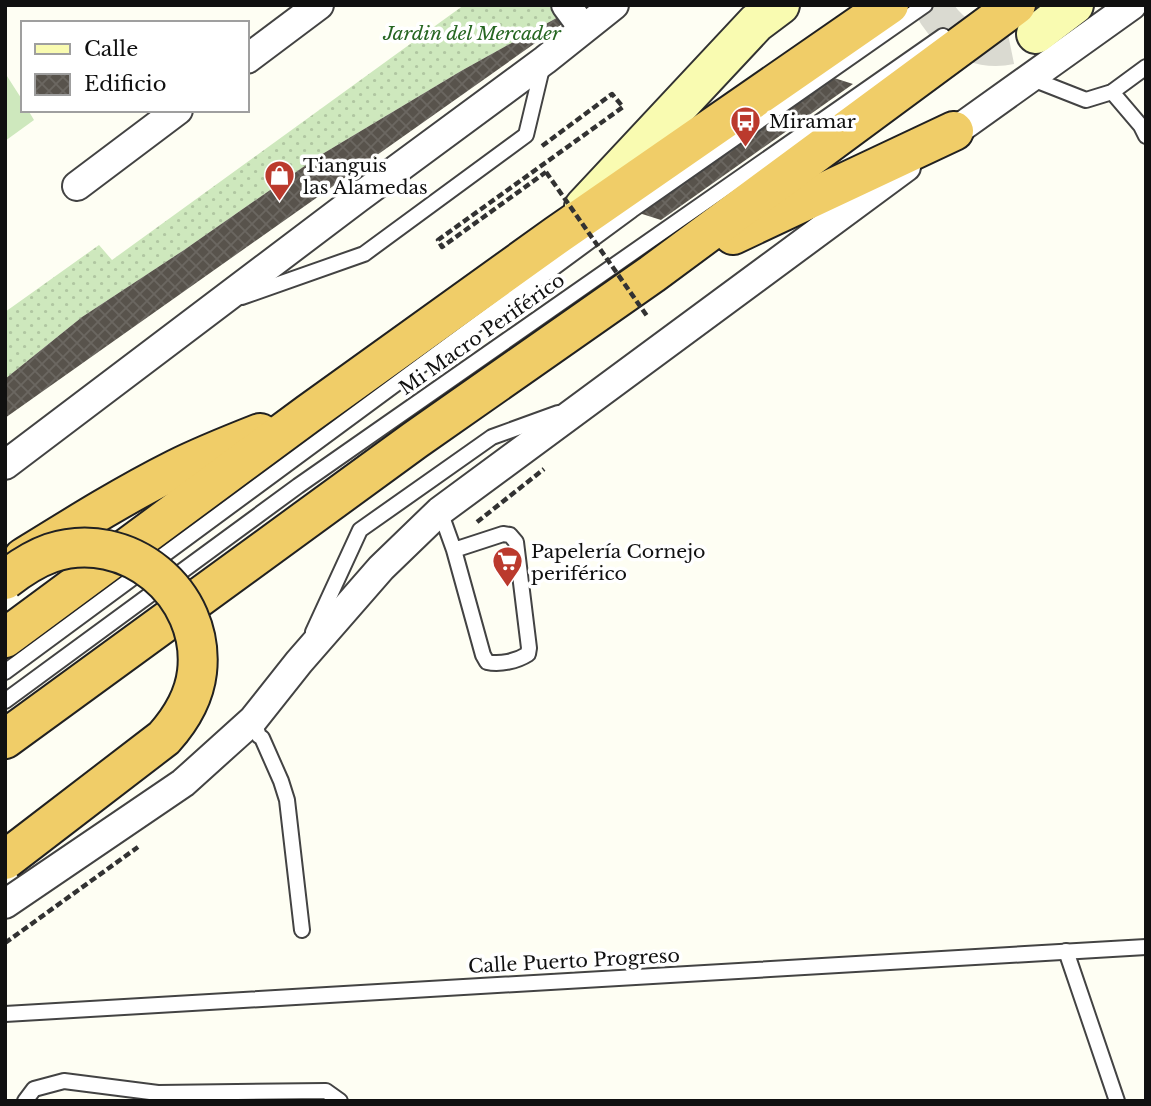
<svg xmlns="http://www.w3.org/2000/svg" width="1151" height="1106" font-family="'Libre Baskerville',serif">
	<defs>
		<pattern id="grass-dots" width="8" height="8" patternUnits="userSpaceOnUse" patternTransform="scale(1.75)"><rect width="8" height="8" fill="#cee8bd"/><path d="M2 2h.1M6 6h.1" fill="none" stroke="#b0c6a1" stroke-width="1.8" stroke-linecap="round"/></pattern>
		<pattern id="building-cross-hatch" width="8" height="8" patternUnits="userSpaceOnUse" patternTransform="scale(1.75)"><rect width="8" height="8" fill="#58534c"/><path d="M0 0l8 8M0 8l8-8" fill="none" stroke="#6b6761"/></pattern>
	</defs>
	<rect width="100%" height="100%" fill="#fefef3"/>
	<polygon fill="url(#grass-dots)" points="464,5 552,5 560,16 461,71 319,156 184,250 82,317 5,379 5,312 99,245 112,260"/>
	<polygon fill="#cee8bd" points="5,73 23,101 23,110 28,110 34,120 5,141"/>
	<g fill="url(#building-cross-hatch)">
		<polygon points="560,16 565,22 5,418 5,379 82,317 184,250 319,156 461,71"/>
		<polygon points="831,77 853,84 661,220 639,213"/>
	</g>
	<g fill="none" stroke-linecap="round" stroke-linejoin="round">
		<path stroke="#dadad1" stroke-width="38" stroke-dasharray="38 19" stroke-linecap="butt" d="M932,5C948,37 981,54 1016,44C1023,42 1030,38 1036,34"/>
		<defs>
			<g id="service">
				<polyline points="1030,78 1086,100 1112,92 1146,67"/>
				<polyline points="1112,92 1141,126 1146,136"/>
				<polyline points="242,297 364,254 526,135 543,64"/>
				<path d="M440,511L454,550L483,655L487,662C500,665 517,661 528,654L529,648L516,542L510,535L503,534L454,550"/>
				<polyline points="313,632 360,530 492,437 558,413"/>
				<polyline points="5,672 632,210 925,5"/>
				<polyline points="5,701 298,486 943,36"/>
				<polyline points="253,720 259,736 262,738 281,781 287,800 302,930"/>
				<polyline points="1066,951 1117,1101"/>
				<polyline points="5,1014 1146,947"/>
				<polyline points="25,1101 34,1089 64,1081 158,1093"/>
				<polyline points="158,1101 158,1093 326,1091 340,1101"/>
			</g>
			<g id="minor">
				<polyline points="566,5 583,28"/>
				<polyline points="247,59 319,5"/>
				<polyline points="939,143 1132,5"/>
				<polyline points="77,186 178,110"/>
				<polyline points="5,465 358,198 545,60 614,5"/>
				<polyline points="5,904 183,783 253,720 299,662 381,568 440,511 906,167"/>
			</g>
			<g id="secondary">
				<polyline points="1036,34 1074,5"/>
				<polyline points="584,207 756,23 780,5"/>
			</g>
			<g id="trunk">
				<polyline points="733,235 954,131"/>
				<path d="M23,558C73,527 124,495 176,469C204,455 232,444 260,433"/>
				<polyline points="5,638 308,414 557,235 889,5"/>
				<polyline points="5,739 415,440 652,274 1016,5"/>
			</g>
		</defs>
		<use href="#service" stroke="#434343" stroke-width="18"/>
		<use href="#minor" stroke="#434343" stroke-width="32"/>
		<use href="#secondary" stroke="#323232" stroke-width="42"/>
		<use href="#trunk" stroke="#212121" stroke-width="42"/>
		<g stroke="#323232" stroke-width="4.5" stroke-dasharray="7 3.5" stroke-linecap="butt">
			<polyline points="542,146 612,94 623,107 438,240 442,247 546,172"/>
			<polyline points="477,522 544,469"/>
			<polyline points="5,943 138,847"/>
		</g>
		<use href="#service" stroke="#fff" stroke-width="14"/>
		<use href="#minor" stroke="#fff" stroke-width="28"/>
		<use href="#secondary" stroke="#f9fbb1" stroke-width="38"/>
		<use href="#trunk" stroke="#f0cd68" stroke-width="38"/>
		<defs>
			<path id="trunk-bridge" d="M5,580C19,569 34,559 51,553C127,528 206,593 197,672C194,698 181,719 164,738L5,860"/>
		</defs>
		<use href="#trunk-bridge" stroke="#212121" stroke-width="42" stroke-linecap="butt"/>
		<polyline stroke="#323232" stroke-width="4.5" stroke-dasharray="7 3.5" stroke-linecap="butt" points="546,172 647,316"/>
		<use href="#trunk-bridge" stroke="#f0cd68" stroke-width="38"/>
	</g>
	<defs>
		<symbol id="bus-pin" viewBox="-11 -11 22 30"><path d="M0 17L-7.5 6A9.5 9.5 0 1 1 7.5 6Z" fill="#bb3a2d" stroke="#fff"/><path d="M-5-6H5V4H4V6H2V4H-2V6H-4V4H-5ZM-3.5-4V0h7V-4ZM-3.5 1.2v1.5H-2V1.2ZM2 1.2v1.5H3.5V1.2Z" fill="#fff"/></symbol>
		<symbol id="shop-pin" viewBox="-11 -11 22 30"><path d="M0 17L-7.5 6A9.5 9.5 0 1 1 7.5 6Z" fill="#bb3a2d" stroke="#fff"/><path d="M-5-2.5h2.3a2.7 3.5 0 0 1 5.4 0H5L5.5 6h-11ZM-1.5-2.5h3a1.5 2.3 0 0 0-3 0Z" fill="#fff"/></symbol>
		<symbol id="supermarket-pin" viewBox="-11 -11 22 30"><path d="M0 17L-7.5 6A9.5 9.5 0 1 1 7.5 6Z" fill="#bb3a2d" stroke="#fff"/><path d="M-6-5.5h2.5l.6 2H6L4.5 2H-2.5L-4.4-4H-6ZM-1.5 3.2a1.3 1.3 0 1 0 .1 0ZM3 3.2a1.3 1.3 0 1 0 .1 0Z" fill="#fff"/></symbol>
	</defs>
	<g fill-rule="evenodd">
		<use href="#bus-pin" x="728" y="104" width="35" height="47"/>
		<use href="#shop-pin" x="262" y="158" width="35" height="47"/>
		<use href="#supermarket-pin" x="490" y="544" width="35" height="47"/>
	</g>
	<g text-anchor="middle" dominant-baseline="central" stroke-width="7" stroke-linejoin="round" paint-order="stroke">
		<g font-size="19" font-style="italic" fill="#266622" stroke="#fff">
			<text x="472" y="33">Jardin del Mercader</text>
		</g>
		<g font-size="19" fill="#101010" stroke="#fff" text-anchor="start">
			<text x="769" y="121">Miramar</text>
			<text x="303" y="165">Tianguis<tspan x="303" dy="22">las Alamedas</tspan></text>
			<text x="531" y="551">Papelería Cornejo<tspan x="531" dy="22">periférico</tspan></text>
		</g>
		<g font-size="19" fill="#101010" stroke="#fff">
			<text transform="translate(482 334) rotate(-35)">Mi Macro Periférico</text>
			<text transform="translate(574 961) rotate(-3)">Calle Puerto Progreso</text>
		</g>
	</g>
	<rect width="1151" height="1106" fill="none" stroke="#101010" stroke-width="14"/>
	<rect x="21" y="21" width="228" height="91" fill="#ffffff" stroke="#9f9f9f" stroke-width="2"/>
	<rect x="35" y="44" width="35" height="10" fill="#f9fbb1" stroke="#9f9f9f" stroke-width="2"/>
	<text x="84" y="56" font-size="21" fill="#101010">Calle</text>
	<rect x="35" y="74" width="35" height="21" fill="url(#building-cross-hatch)" stroke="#9f9f9f" stroke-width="2"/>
	<text x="84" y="91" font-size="21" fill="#101010">Edificio</text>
</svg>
